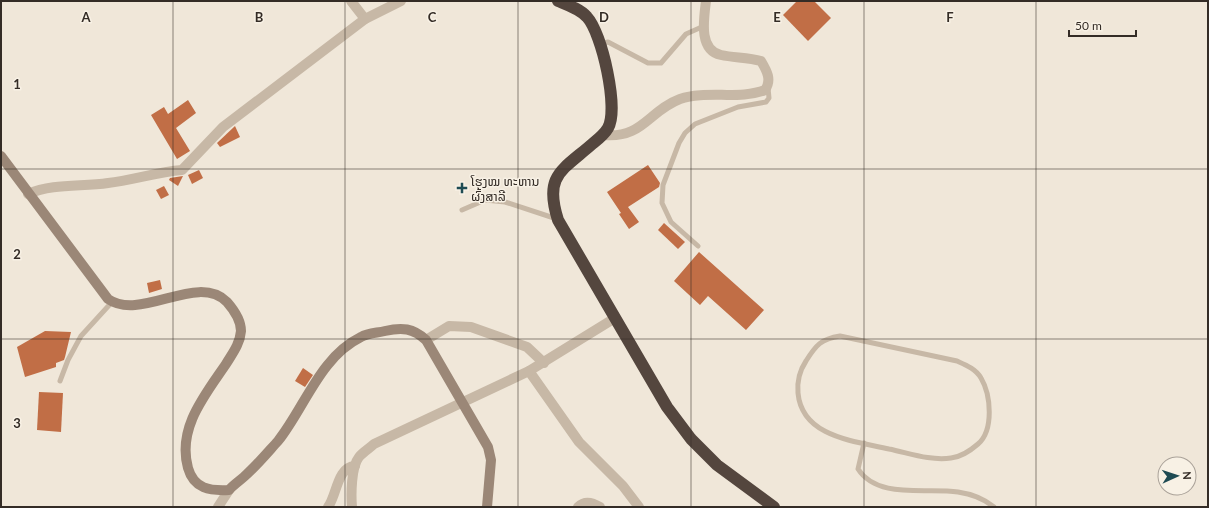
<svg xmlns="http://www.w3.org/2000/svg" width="1209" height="508" font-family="Lato,'Noto Sans Lao',sans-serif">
	<rect width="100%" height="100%" fill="#f0e7d9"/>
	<g fill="#c16e46">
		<polygon points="797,1 814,1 831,18 808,41 783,15"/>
		<polygon points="188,100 196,113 176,128 190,151 177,159 151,115 164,107 168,114"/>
		<polygon points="235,126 240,137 220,147 217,143"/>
		<polygon points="648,165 660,183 659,187 628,207 639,222 629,229 619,214 621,213 607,192"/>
		<polygon points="199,170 203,178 192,184 188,175"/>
		<polygon points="183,176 178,186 169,180 170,178"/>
		<polygon points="164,186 169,195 161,199 156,190"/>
		<polygon points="664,223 685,242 678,249 658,230"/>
		<polygon points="699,252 764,310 746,330 708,296 700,305 674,281"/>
		<polygon points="160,280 162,289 149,293 147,283"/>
		<polygon points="45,331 71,332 65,357 64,360 56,363 56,367 25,377 17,347"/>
		<polygon points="303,368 313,375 305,387 295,381"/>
		<polygon points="39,392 63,393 61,432 37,430"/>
	</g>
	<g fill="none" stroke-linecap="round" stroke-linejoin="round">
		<g stroke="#c7b8a6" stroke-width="5">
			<polyline points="600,44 608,42 648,63 661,63 686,34 704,26"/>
			<polyline points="462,210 485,200 505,202 557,219"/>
			<polyline points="698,246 671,222 662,203 663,185 679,143 685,133 695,124 738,107 766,102 769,98 768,88"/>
			<path d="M840,336L957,361C966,365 976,369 981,378C991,395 994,430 978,444C970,451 961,457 951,458C930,461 909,453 889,449C854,441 802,437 798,393C797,382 800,370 806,361C816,345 821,339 840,336Z"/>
			<polyline points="60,381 68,360 81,336 112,302"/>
			<path d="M864,443L858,469C878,500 927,487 958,492C972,494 983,498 994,507"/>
		</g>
		<g stroke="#c7b8a6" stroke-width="10">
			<polyline points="351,1 365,19"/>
			<path d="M603,135C643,139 648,111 680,99C706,90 740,100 765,90C772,80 767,71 761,61C748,57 734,58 721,55C698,50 704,18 706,1"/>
			<path d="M28,194C53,183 82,187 108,183C133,180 157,172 182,170L223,127L365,19L401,1"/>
			<polyline points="426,340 449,326 471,327 527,347 544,363"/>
			<polyline points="529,371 579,442 623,486 639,507"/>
			<polyline points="218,507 229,490"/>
			<path d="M328,507C337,495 337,467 355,466"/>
			<path d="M352,507C351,495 351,467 359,457C363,452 370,448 374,444L529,371L615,318"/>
			<path d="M578,507C585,500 592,502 600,507"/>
		</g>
		<path stroke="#9b8777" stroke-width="10" d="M1,156L108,299C141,322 197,272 227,302C234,310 241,320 241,331C240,344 232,354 226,364C205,395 177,428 188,468C194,489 210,491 229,490C234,484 241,480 247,474C258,464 268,452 278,441C305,407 320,357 361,337C368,333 377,333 385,331C402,327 413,328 426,340L488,447L491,460L487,507"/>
		<path stroke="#54463e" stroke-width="12" d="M558,1C568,5 580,9 587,17C602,33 619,109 608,128C604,135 597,140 591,145C561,171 544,176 558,220L667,407L691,439L717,465L774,507"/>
	</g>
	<path fill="none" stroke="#342c26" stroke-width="1" stroke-opacity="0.55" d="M173,1V507M345,1V507M518,1V507M691,1V507M864,1V507M1036,1V507M1,169H1208M1,339H1208"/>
	<path fill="#1e4b53" stroke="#f8f1e5" stroke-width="1.5" d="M460 182h4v4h4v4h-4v4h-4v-4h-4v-4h4z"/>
	<g text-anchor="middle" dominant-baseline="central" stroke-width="3" stroke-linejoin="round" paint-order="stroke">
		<g font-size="13" fill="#342c26" stroke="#f8f1e5" text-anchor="start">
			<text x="471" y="181">ໂຮງໝ ທະຫານ<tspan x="471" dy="15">ຜົ້ງສາລີ</tspan></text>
		</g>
	</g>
	<g font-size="13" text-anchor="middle" font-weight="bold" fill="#342c26" stroke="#f8f1e5" stroke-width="3" stroke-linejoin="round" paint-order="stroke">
		<text x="86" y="22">A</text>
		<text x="259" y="22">B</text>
		<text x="432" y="22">C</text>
		<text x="604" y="22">D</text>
		<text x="777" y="22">E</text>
		<text x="950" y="22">F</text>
		<text x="17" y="89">1</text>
		<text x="17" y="259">2</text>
		<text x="17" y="428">3</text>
	</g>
	<rect width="1209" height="508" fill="none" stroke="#342c26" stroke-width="4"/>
	<g transform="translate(1177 476) rotate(87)"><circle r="19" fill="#f8f1e5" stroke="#aaa299"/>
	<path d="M0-3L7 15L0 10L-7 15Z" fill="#1e4b53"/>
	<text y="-6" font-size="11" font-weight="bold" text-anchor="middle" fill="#342c26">N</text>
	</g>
	<path d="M1069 30v6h67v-6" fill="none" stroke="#342c26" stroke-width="2"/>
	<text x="1075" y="30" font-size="12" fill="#342c26" stroke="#f8f1e5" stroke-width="3" paint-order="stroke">50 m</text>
</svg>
